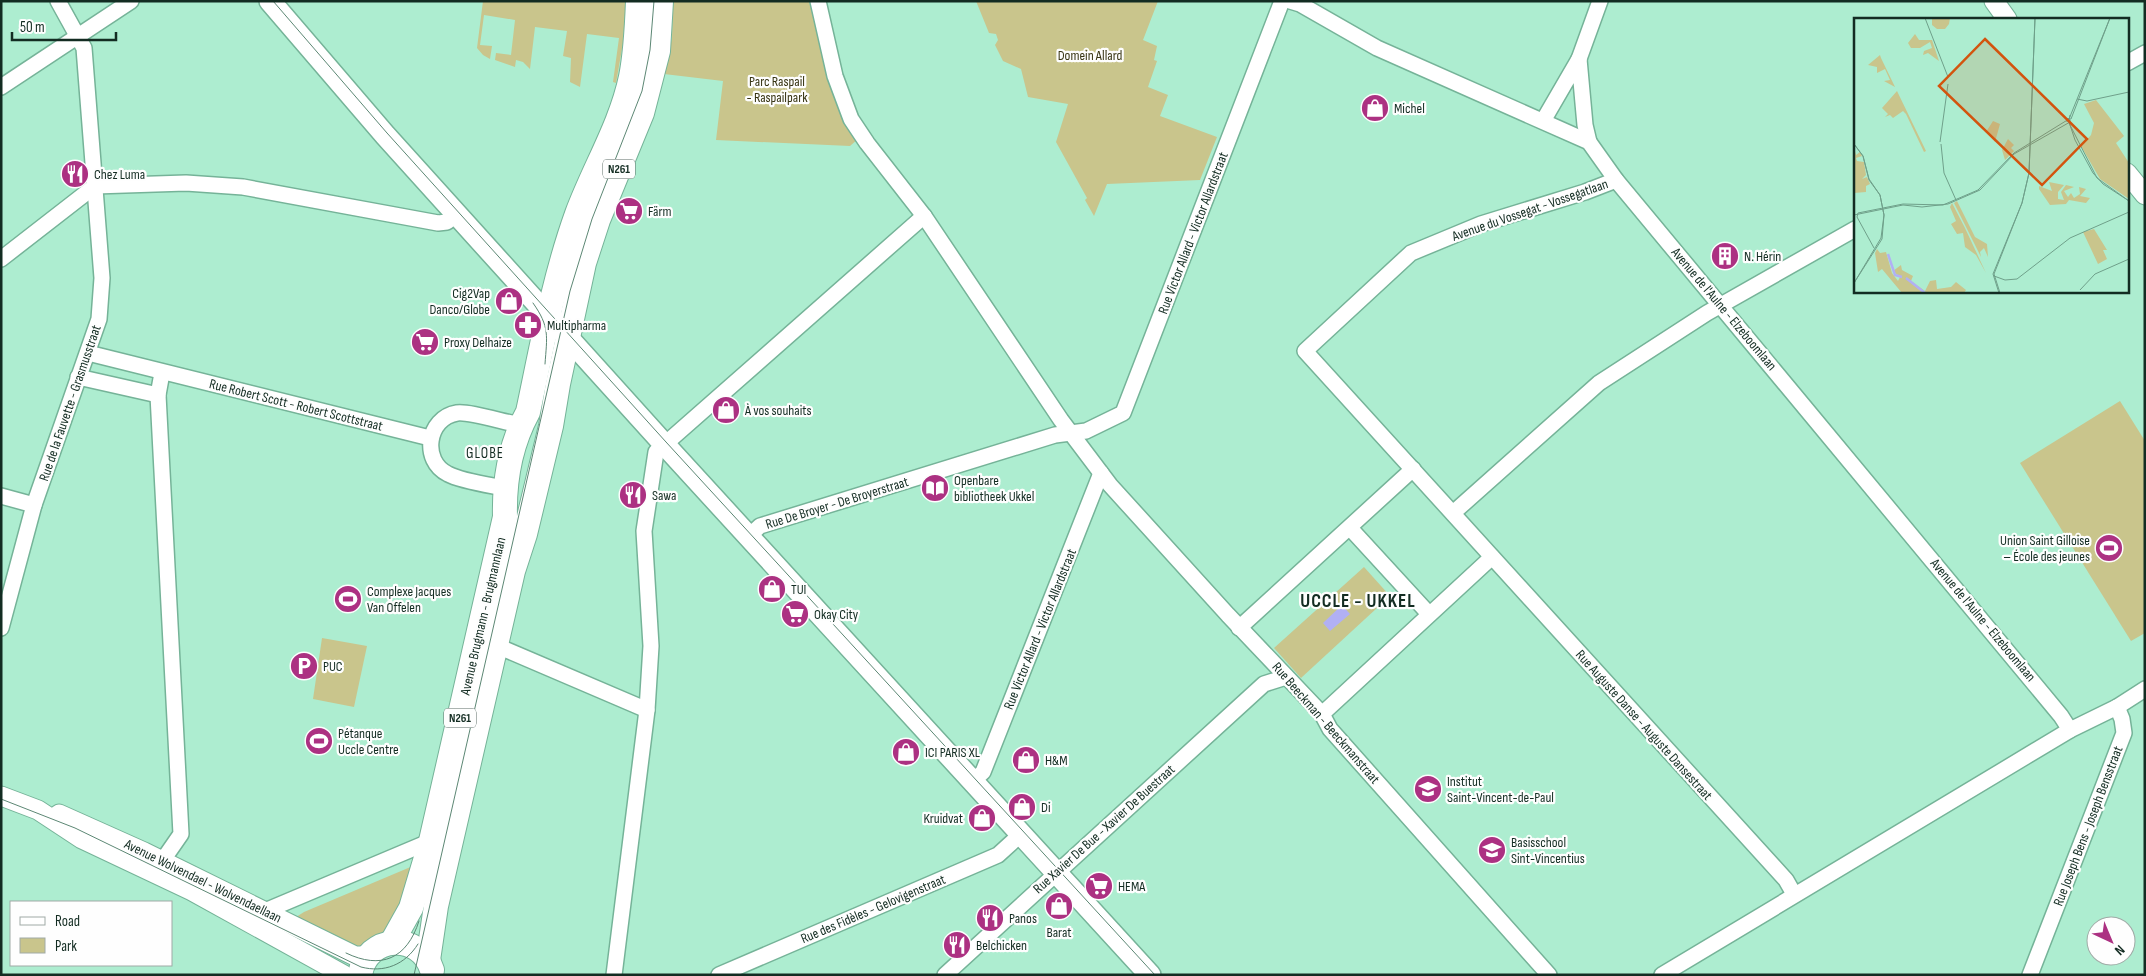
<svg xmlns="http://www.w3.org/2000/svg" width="2146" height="976" font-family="'Sofia Sans Condensed',sans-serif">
	<rect width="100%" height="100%" fill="#adedd0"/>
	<g fill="#c9c58c">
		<polygon points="483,1 626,1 623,43 616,83 613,82 619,38 587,34 580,87 570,82 571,58 563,56 567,31 535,27 530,69 523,62 516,60 515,67 495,60 496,53 511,55 515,20 484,15 480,45 492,46 490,59 483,55 477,48"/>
		<polygon points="673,1 809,1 837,105 858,139 850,146 716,140 723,81 664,74 672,38"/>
		<polygon points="976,1 1158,1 1143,40 1157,46 1154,60 1157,61 1148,87 1168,95 1160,116 1217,137 1200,180 1107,184 1094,216 1085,200 1087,198 1056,142 1068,104 1028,97 1021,69 1003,61 995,45 998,40 996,34 989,33"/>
		<polygon points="2120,401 2145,441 2145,633 2131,641 2020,463"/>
		<polygon points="1364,567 1390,596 1301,678 1274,648"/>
		<polygon points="322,638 367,646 354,707 313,699"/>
		<polygon points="420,863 393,930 364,950 293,919 304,912"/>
	</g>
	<polygon fill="#b1b0f4" points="1342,605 1350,614 1330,631 1323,623"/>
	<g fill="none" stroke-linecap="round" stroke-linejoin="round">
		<defs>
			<g id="minor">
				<polyline points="818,1 835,76 851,119 867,143 924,216 1061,420 1110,485 1228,615 1322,714 1330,729 1549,975"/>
				<polyline points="1290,1 1300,4 1377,48 1589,142 1616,180 2061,716 2070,730"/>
				<polyline points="1579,59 1600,1"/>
				<polyline points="2127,63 2145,53"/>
				<polyline points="1,87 131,1"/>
				<polyline points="1543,121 1579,59 1585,125 1589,142"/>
				<polyline points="1616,180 1585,192 1481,224 1411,253 1305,351 1786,880 1794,894"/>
				<polyline points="1,259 95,186 186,183 243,187 438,223 447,222 457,214"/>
				<polyline points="88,353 430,438"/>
				<polyline points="78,377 158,395"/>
				<path d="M504,488C489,485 461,481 448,474C421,461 427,418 457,413C468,411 507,423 521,425"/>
				<polyline points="1,496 34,505"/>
				<polyline points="1453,513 1599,383 1707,313 1855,229"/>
				<polyline points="1350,528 1429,614"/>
				<polyline points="749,536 760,526 1055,435 1086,431 1123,413 1282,1"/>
				<polyline points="1,628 34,505 99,319 102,278 84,48 58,1"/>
				<polyline points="1239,628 1413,469"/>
				<polyline points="488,642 647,710"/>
				<polyline points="1322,714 1492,557"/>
				<polyline points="973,781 983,772 1101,473"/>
				<polyline points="156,870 181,834 158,395 162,373"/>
				<polyline points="265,911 431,841"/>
				<polyline points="614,975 647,710 651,646 644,531 656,452 924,216"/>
				<polyline points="719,975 998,855 1021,834"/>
				<polyline points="945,975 1264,684 1286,677"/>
				<polyline points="1662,975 2070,730 2117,707 2145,689"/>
				<polyline points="2030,975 2124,733 2122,719 2117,707"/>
			</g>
			<g id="tertiary">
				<polyline points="1994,1 2007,19"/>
				<polyline points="2127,173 2145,195"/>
				<polyline points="1,796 38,810 82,839 192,891 344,975"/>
				<polyline points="59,814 144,852 355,956 367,956"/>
			</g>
			<polyline id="secondary" points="270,1 385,135 664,444 1150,975"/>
			<g id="primary">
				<path d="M392,942L411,908L431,841L505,517C504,481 510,445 528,412C542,346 554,278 577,214C594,168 621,125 631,77C636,52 637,27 638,1"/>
				<polyline points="428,960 436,906 513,571 525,534 551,426 558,384 584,263 598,220 642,113 658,51 661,1"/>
				<path d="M360,975C366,935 420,931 432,970"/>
			</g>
		</defs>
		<use href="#minor" stroke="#75b398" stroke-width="18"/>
		<use href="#tertiary" stroke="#75b398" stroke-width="21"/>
		<use href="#secondary" stroke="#75b398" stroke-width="24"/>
		<use href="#primary" stroke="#75b398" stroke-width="26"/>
		<use href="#minor" stroke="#fff" stroke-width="15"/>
		<use href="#tertiary" stroke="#fff" stroke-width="19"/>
		<use href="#secondary" stroke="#fff" stroke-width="21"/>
		<use href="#primary" stroke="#fff" stroke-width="24"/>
		<g stroke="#5c8774" stroke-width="1">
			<polyline points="273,1 387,133 666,442 1155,975"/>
			<path d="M533,303C550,327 547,336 545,364"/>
			<path d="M1,799L75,828L361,967C384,973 405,965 418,944"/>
			<path d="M346,953C381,970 407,959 419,921"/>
			<polyline points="414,975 570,291 592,219 642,91 650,50 654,1"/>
		</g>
	</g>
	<defs>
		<symbol id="shop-disc" viewBox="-11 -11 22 22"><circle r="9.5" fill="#ac3182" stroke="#fefefe"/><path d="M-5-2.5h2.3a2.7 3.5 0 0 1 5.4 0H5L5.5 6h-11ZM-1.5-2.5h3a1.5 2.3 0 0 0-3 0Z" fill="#fff"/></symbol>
		<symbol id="restaurant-disc" viewBox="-11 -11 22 22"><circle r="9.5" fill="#ac3182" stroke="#fefefe"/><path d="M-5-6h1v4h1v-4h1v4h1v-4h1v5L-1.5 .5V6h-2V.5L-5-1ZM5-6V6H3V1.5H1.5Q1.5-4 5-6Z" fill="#fff"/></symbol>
		<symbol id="supermarket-disc" viewBox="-11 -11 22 22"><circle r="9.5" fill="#ac3182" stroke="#fefefe"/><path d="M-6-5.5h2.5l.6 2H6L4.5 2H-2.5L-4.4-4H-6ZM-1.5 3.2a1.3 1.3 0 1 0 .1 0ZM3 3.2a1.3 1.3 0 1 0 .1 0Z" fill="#fff"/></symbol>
		<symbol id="building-disc" viewBox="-11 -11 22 22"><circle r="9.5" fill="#ac3182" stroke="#fefefe"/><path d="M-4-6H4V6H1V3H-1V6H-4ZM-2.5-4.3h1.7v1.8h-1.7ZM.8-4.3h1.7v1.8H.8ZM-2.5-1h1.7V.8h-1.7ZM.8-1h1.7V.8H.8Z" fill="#fff"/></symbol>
		<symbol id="pharmacy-disc" viewBox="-11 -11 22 22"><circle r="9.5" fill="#ac3182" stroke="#fefefe"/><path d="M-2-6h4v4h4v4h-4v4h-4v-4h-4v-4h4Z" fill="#fff"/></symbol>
		<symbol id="library-disc" viewBox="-11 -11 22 22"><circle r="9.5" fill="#ac3182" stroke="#fefefe"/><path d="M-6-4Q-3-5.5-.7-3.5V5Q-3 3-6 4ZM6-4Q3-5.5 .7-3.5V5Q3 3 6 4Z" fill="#fff"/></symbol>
		<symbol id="stadium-disc" viewBox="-11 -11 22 22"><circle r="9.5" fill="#ac3182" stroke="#fefefe"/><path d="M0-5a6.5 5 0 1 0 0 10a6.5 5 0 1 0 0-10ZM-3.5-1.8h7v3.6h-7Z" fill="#fff"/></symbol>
		<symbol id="parking-disc" viewBox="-11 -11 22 22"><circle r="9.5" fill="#ac3182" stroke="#fefefe"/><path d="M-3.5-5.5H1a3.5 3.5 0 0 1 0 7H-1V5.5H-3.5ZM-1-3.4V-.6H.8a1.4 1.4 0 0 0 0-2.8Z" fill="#fff"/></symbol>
		<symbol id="school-disc" viewBox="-11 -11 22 22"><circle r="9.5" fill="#ac3182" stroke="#fefefe"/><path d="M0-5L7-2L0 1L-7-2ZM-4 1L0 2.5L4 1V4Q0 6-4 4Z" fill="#fff"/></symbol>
	</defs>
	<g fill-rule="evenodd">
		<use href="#shop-disc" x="1359" y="92" width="32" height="32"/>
		<use href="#restaurant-disc" x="59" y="158" width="32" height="32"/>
		<use href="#supermarket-disc" x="613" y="195" width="32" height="32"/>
		<use href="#building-disc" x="1709" y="240" width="32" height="32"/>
		<use href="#shop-disc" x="493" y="285" width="32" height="32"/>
		<use href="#pharmacy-disc" x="512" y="309" width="32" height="32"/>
		<use href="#supermarket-disc" x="409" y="326" width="32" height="32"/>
		<use href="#shop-disc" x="710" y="394" width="32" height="32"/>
		<use href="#library-disc" x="919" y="472" width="32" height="32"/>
		<use href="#restaurant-disc" x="617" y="479" width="32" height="32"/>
		<use href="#stadium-disc" x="2093" y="532" width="32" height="32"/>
		<use href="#shop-disc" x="756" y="573" width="32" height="32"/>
		<use href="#stadium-disc" x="332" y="583" width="32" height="32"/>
		<use href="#supermarket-disc" x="779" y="598" width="32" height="32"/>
		<use href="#parking-disc" x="288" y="650" width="32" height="32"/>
		<use href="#stadium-disc" x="303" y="725" width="32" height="32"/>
		<use href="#shop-disc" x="890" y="736" width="32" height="32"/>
		<use href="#shop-disc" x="1010" y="744" width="32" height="32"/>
		<use href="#school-disc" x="1412" y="773" width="32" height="32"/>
		<use href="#shop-disc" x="1006" y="791" width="32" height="32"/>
		<use href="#shop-disc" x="966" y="802" width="32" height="32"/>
		<use href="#school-disc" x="1476" y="834" width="32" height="32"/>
		<use href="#supermarket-disc" x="1083" y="870" width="32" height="32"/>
		<use href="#shop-disc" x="1043" y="890" width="32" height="32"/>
		<use href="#restaurant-disc" x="974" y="902" width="32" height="32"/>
		<use href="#restaurant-disc" x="941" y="929" width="32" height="32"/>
	</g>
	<g text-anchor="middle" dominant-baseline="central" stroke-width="4.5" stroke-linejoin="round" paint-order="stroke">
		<g fill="#fefefe" stroke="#5a6b64" stroke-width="1">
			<rect x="603" y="159.5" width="32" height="19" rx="4"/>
			<rect x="444" y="708.5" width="32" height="19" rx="4"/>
		</g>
		<g font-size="12" font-weight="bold" fill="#132c22">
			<text x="619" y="169">N261</text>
			<text x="460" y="718">N261</text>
		</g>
		<g font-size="14" fill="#363312" stroke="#fefefe">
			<text x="1090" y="55">Domein Allard</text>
			<text x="777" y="81">Parc Raspail<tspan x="777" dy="16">- Raspailpark</tspan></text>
		</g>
		<g font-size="14" fill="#132c22" stroke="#fefefe" text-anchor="start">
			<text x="1394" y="108">Michel</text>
			<text x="94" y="174">Chez Luma</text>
			<text x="648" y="211">Färm</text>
			<text x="1744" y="256">N. Hérin</text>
			<text x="490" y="293" text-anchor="end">Cig2Vap<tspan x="490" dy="16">Danco/Globe</tspan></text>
			<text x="547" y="325">Multipharma</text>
			<text x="444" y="342">Proxy Delhaize</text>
			<text x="745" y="410">À vos souhaits</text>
			<text x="954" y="480">Openbare<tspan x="954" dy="16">bibliotheek Ukkel</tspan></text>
			<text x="652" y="495">Sawa</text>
			<text x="2090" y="540" text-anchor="end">Union Saint Gilloise<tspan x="2090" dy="16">– École des jeunes</tspan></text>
			<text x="791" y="589">TUI</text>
			<text x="367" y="591">Complexe Jacques<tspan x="367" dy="16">Van Offelen</tspan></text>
			<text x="814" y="614">Okay City</text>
			<text x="323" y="666">PUC</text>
			<text x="338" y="733">Pétanque<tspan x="338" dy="16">Uccle Centre</tspan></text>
			<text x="925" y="752">ICI PARIS XL</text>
			<text x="1045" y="760">H&amp;M</text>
			<text x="1447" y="781">Institut<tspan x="1447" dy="16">Saint-Vincent-de-Paul</tspan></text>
			<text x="1041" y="807">Di</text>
			<text x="963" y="818" text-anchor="end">Kruidvat</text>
			<text x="1511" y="842">Basisschool<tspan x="1511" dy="16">Sint-Vincentius</tspan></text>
			<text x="1118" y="886">HEMA</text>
			<text x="1009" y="918">Panos</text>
			<text x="1059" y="932" text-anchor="middle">Barat</text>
			<text x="976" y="945">Belchicken</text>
		</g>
		<g font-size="14" fill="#132c22" stroke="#fefefe">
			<text transform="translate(1530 210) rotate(-19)">Avenue du Vossegat - Vossegatlaan</text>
			<text transform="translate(1193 233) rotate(-69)">Rue Victor Allard - Victor Allardstraat</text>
			<text transform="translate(1724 309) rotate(50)">Avenue de l'Aulne - Elzeboomlaan</text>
			<text transform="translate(70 403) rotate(-71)">Rue de la Fauvette - Grasmusstraat</text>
			<text transform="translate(296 405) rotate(14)">Rue Robert Scott - Robert Scottstraat</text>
			<text transform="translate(837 503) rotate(-17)">Rue De Broyer - De Broyerstraat</text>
			<text transform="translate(483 616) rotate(-77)">Avenue Brugmann - Brugmannlaan</text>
			<text transform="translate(1983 620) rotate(50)">Avenue de l'Aulne - Elzeboomlaan</text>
			<text transform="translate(1040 629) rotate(-68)">Rue Victor Allard - Victor Allardstraat</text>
			<text transform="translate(1326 723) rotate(49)">Rue Beeckman - Beeckmanstraat</text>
			<text transform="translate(1644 725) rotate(48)">Rue Auguste Danse - Auguste Dansestraat</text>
			<text transform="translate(2088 826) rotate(-69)">Rue Joseph Bens - Joseph Bensstraat</text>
			<text transform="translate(1104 829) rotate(-42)">Rue Xavier De Bue - Xavier De Buestraat</text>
			<text transform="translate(203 881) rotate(26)">Avenue Wolvendael - Wolvendaellaan</text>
			<text transform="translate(873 909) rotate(-23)">Rue des Fidèles - Gelovigenstraat</text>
		</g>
		<g font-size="15" letter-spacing="1" fill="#132c22" stroke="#fefefe">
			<text x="485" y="453">GLOBE</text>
		</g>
		<g font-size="19" font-weight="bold" letter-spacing="1" fill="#132c22" stroke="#fefefe">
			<text x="1358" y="601">UCCLE - UKKEL</text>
		</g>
	</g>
	<g transform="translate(1854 18)">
		<rect width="275" height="275" fill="#adedd0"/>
		<path d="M78,0H96L95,6L91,11H83L78,7ZM61,16L65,22H78L85,43L74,35L69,37L70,33L78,30L76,24L66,30H57L54,25ZM26,37L27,40L41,69L30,63L36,62L31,51L23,55V49L14,47ZM43,73L72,133L70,134L52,96L49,93L39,100L36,97L31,99L34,96L28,90ZM242,82L270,118L262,125L275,145V181L246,161L227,128L237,117L240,105L230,86ZM139,103L146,106L141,124L132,114ZM154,121L160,127L157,130L160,133L151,142L148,132ZM0,129L2,137L6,134L8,138L2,140L3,143L10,144L12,157L8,161L13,159L16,166L12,168V174L0,175ZM195,164L210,167L204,174V181L210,182L207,174L212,167L220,169L210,173L214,179L217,175L220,180L226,176L225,169L232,171L226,178L236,180L232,185L215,182L212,186L196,187L185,171V168L198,173ZM103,183L121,219L133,226L134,239L130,230L126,234L127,239L100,185ZM98,185L111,210L132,255L122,237L111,229L109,215L103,216L97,206L102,203L96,189ZM240,211L253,232H249L253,241L244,246L229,214ZM23,231L26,235L32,234L38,255L44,263L46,259L39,253L47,247L48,252L59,258L57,263L71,273L76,263L82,262L83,271L97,269L102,264L112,272L110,275H48L28,251L24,254L21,235Z" fill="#c9c58c"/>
		<path fill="none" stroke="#b1b0f4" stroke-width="2.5" d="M34,236L41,257L48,259M52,260L71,275"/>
		<path fill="none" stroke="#6fa08a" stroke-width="1" d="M71,0L94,59M223,81L233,83L275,74M216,97L215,104L221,122L239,155L249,166L275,183M217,101L256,0M215,105L243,160L275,183M86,124L94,66M0,126L9,138L15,162L26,177L30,197L27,220L0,265M0,126L9,138L15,161L26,177L30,197L28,221L0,265M87,126L90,155L102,182M0,197L49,187L68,189L94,186L126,172L160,136L216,104V100L213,101V104M20,230L3,199L4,195L49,186L89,187L124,172L160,135L215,101L256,0M140,258L151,262L163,261L216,220L275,194M226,272L241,256L275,241M145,275L139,256L168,185L175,155L181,0M146,275L140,256L168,185L175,155L181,0"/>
		<path fill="#d3540e" fill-opacity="0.15" stroke="#d3540e" stroke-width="2.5" d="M131,21L233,121L188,167L85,68Z"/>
		<rect width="275" height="275" fill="none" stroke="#132c22" stroke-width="2.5"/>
	</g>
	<rect width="2146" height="976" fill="none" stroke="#132c22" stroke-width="5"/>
	<rect x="10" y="901" width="162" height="65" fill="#fefefe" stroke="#a0aaa6"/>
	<rect x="20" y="917" width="25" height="8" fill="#ffffff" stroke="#a0aaa6"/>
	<text x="55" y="926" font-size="15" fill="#132c22">Road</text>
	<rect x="20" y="938" width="25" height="15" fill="#c9c58c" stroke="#a0aaa6"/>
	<text x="55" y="951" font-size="15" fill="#132c22">Park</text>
	<g transform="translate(2111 941) rotate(136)"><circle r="24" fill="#fefefe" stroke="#a0aaa6"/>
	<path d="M0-4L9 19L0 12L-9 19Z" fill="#ac3182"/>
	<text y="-8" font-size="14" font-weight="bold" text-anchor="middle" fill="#132c22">N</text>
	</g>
	<path d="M12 32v8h104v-8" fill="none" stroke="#132c22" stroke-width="2.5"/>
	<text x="20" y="32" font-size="15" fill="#132c22" stroke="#fefefe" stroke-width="4" paint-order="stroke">50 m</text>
</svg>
